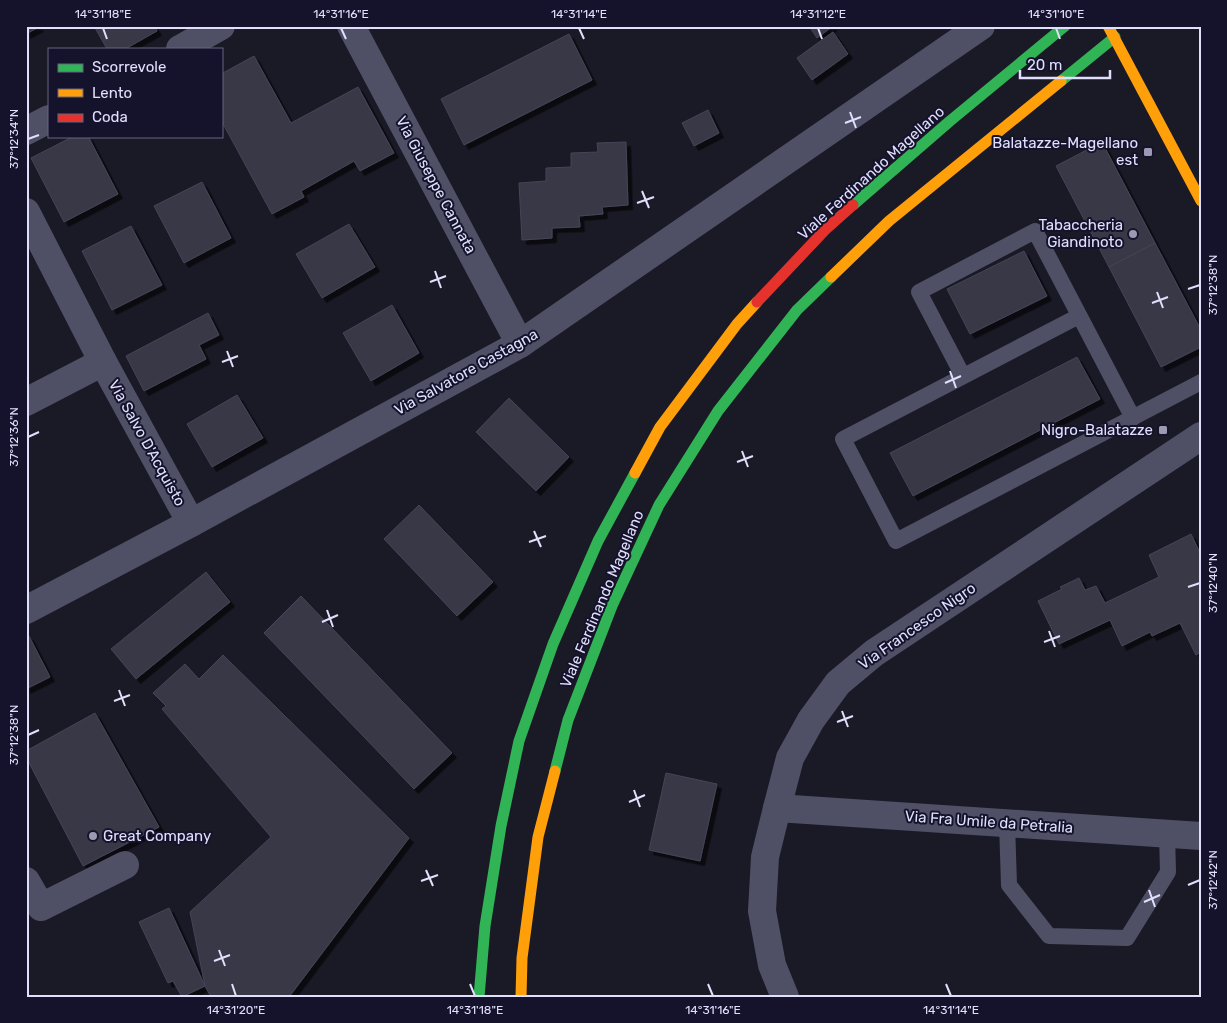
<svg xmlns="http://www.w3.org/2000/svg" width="1227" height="1023" font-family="Rubik,sans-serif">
	<defs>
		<filter id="shadow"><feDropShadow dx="4.5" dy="4.5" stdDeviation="0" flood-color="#0009"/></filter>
	</defs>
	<rect width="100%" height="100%" fill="#1a1926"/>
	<g fill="#393847" stroke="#464458" filter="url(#shadow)">
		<polygon points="26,26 38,26 39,27 26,34"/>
		<polygon points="94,26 154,26 157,31 125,49 107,49"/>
		<polygon points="809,26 833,26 817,38"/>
		<polygon points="833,32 848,54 812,80 797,58"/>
		<polygon points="569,34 592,80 464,145 441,99"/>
		<polygon points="254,56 291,123 358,87 394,153 360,171 354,161 301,191 304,197 272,214 221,120 221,74"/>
		<polygon points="708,110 719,133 694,146 682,123"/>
		<polygon points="74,136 88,136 118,194 64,222 31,158"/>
		<polygon points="626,142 628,205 602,207 603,214 579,216 580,227 552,228 552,238 522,240 519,183 546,181 546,168 571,167 571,153 598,152 597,143"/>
		<polygon points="1102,142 1155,243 1109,267 1056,166"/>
		<polygon points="202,182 231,238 184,263 154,206"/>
		<polygon points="349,224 375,267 322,298 296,254"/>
		<polygon points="131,226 162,285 112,310 82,251"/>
		<polygon points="1155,243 1201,330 1201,347 1161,367 1109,267"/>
		<polygon points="1024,251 1047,296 970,334 947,289"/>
		<polygon points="392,305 419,353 371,381 343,333"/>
		<polygon points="208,313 219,335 199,345 206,359 144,391 126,356"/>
		<polygon points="1077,357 1100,399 913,496 890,453"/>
		<polygon points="237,395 263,438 212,467 187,424"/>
		<polygon points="509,398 569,457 536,491 476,432"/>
		<polygon points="419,505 493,582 457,616 384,539"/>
		<polygon points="1191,534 1201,555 1201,652 1196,655 1180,623 1152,636 1150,632 1122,646 1110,620 1059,644 1038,601 1062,589 1060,587 1079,578 1085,590 1096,586 1105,603 1159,577 1149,555"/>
		<polygon points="206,572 230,602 136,679 111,649"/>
		<polygon points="301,596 452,753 414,789 264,633"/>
		<polygon points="29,636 50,677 26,689 26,637"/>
		<polygon points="223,655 409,838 289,997 211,997 205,986 190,912 271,837 162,709 166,706 153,693 185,664 199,679"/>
		<polygon points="95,713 159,827 83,866 26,757 26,751"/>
		<polygon points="666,773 717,784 700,861 649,850"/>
		<polygon points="169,908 205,986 182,997 173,981 168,983 139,922"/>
	</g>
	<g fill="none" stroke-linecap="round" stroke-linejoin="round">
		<g stroke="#4f5066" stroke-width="16">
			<polyline points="1079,316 843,439 896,541 1201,382"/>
			<polyline points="963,376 919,292 1035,231 1133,418"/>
			<polyline points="1007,823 1009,885 1049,936 1127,938 1168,872 1167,834"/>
		</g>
		<g stroke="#4f5066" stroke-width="28">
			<polyline points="351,26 520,344"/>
			<polyline points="180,49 221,26"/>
			<polyline points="26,131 49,119"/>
			<polyline points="26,212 103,362 191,523"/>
			<polyline points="26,402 103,362"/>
			<polyline points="26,610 191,523 520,344 981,26"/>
			<polyline points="777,808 1201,836"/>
			<polyline points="26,881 41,907 125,865"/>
			<polyline points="785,997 772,965 762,911 765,857 777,808 790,758 811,720 838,683 874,653 1201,436"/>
		</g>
		<g stroke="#30b455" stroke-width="11">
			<polyline points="1061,81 1115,37"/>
			<polyline points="853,205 950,121 1065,26"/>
			<polyline points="555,771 568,720 612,606 659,505 718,411 797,310 831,277"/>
			<polyline points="479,997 485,926 501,826 519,741 553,644 598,541 635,473"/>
		</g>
		<g stroke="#ff9f0a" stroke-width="11">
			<polyline points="1108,26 1201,201"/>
			<polyline points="831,277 889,221 1061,81"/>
			<polyline points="635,473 660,427 737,324 757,302"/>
			<polyline points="521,997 522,958 538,837 555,771"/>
		</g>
		<polyline stroke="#e5322d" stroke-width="11" points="757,302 825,230 853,205"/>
	</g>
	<path fill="none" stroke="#e0e0fd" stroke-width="2" d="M103,28L107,39M341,28L346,39M579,28L584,39M818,28L822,39M1056,28L1060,39M850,112L856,128M845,123L861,117M28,139L39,135M642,191L649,208M637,203L654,197M435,271L441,288M430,282L446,276M1188,289L1200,285M1157,292L1163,308M1152,303L1168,297M227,351L233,367M222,362L238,356M950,371L956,388M945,383L961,376M28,437L39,432M742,451L748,467M737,462L753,456M534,531L541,547M529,542L546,536M1188,587L1200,583M327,610L333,627M322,622L338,615M1049,631L1055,647M1044,642L1060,636M119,690L125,706M114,701L130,695M842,711L848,727M837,722L853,716M28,735L39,730M634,790L640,807M629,802L645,795M426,870L433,886M421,881L438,875M1188,885L1200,880M1149,890L1155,907M1144,902L1160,895M219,950L225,966M214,961L230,955M232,984L236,996M470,984L475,996M708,984L713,996M946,984L951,996"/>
	<g fill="#9b9ab2" stroke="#15132c" stroke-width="2">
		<rect x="1143" y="147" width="10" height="10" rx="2.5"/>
		<circle cx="1133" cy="234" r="5"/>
		<rect x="1158" y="425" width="10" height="10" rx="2.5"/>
		<circle cx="93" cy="836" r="5"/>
	</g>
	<g text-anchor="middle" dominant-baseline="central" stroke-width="4" stroke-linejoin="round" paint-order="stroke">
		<g font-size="15" fill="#e0e0fd" stroke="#15132c" text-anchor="end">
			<text x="1138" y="143">Balatazze-Magellano<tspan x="1138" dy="17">est</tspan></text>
			<text x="1123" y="225">Tabaccheria<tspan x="1123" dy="17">Giandinoto</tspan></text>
			<text x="1153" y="430">Nigro-Balatazze</text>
			<text x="103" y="836" text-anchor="start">Great Company</text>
		</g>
		<g font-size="15" fill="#e0e0fd" stroke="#15132c">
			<text transform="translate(871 173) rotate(-42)">Viale Ferdinando Magellano</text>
			<text transform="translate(436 185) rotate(62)">Via Giuseppe Cannata</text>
			<text transform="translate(466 372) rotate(-29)">Via Salvatore Castagna</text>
			<text transform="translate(147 443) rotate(61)">Via Salvo D'Acquisto</text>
			<text transform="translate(602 599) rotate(-67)">Viale Ferdinando Magellano</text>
			<text transform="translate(917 626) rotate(-35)">Via Francesco Nigro</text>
			<text transform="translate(989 822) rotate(4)">Via Fra Umile da Petralia</text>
		</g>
	</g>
	<rect width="1227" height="1023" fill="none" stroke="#15132c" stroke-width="55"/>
	<rect x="48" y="48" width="175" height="90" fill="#15132c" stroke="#666580"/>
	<rect x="58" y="64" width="25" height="8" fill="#30b455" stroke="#666580"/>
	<text x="92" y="72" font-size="15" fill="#e0e0fd">Scorrevole</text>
	<rect x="58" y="89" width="25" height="8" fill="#ff9f0a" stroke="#666580"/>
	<text x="92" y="98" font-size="15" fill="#e0e0fd">Lento</text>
	<rect x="58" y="114" width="25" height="8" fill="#e5322d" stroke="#666580"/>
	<text x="92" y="122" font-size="15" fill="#e0e0fd">Coda</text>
	<path d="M1020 70v8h90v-8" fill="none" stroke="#e0e0fd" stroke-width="2.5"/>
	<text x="1027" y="70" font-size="15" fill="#e0e0fd" stroke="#15132c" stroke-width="4" paint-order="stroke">20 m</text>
	<rect x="28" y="28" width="1172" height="968" fill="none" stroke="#e0e0fd" stroke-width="2"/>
	<g font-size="12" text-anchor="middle" fill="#e0e0fd">
		<text x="103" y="18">14°31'18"E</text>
		<text x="341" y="18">14°31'16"E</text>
		<text x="579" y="18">14°31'14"E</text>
		<text x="818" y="18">14°31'12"E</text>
		<text x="1056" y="18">14°31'10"E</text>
		<text transform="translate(14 139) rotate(-90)" y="4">37°12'34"N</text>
		<text transform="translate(1213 285) rotate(-90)" y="4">37°12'38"N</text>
		<text transform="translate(14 437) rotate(-90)" y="4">37°12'36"N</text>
		<text transform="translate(1213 583) rotate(-90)" y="4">37°12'40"N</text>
		<text transform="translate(14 735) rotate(-90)" y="4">37°12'38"N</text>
		<text transform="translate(1213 880) rotate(-90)" y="4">37°12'42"N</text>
		<text x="236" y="1014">14°31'20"E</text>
		<text x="475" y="1014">14°31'18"E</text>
		<text x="713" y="1014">14°31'16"E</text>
		<text x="951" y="1014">14°31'14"E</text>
	</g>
</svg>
